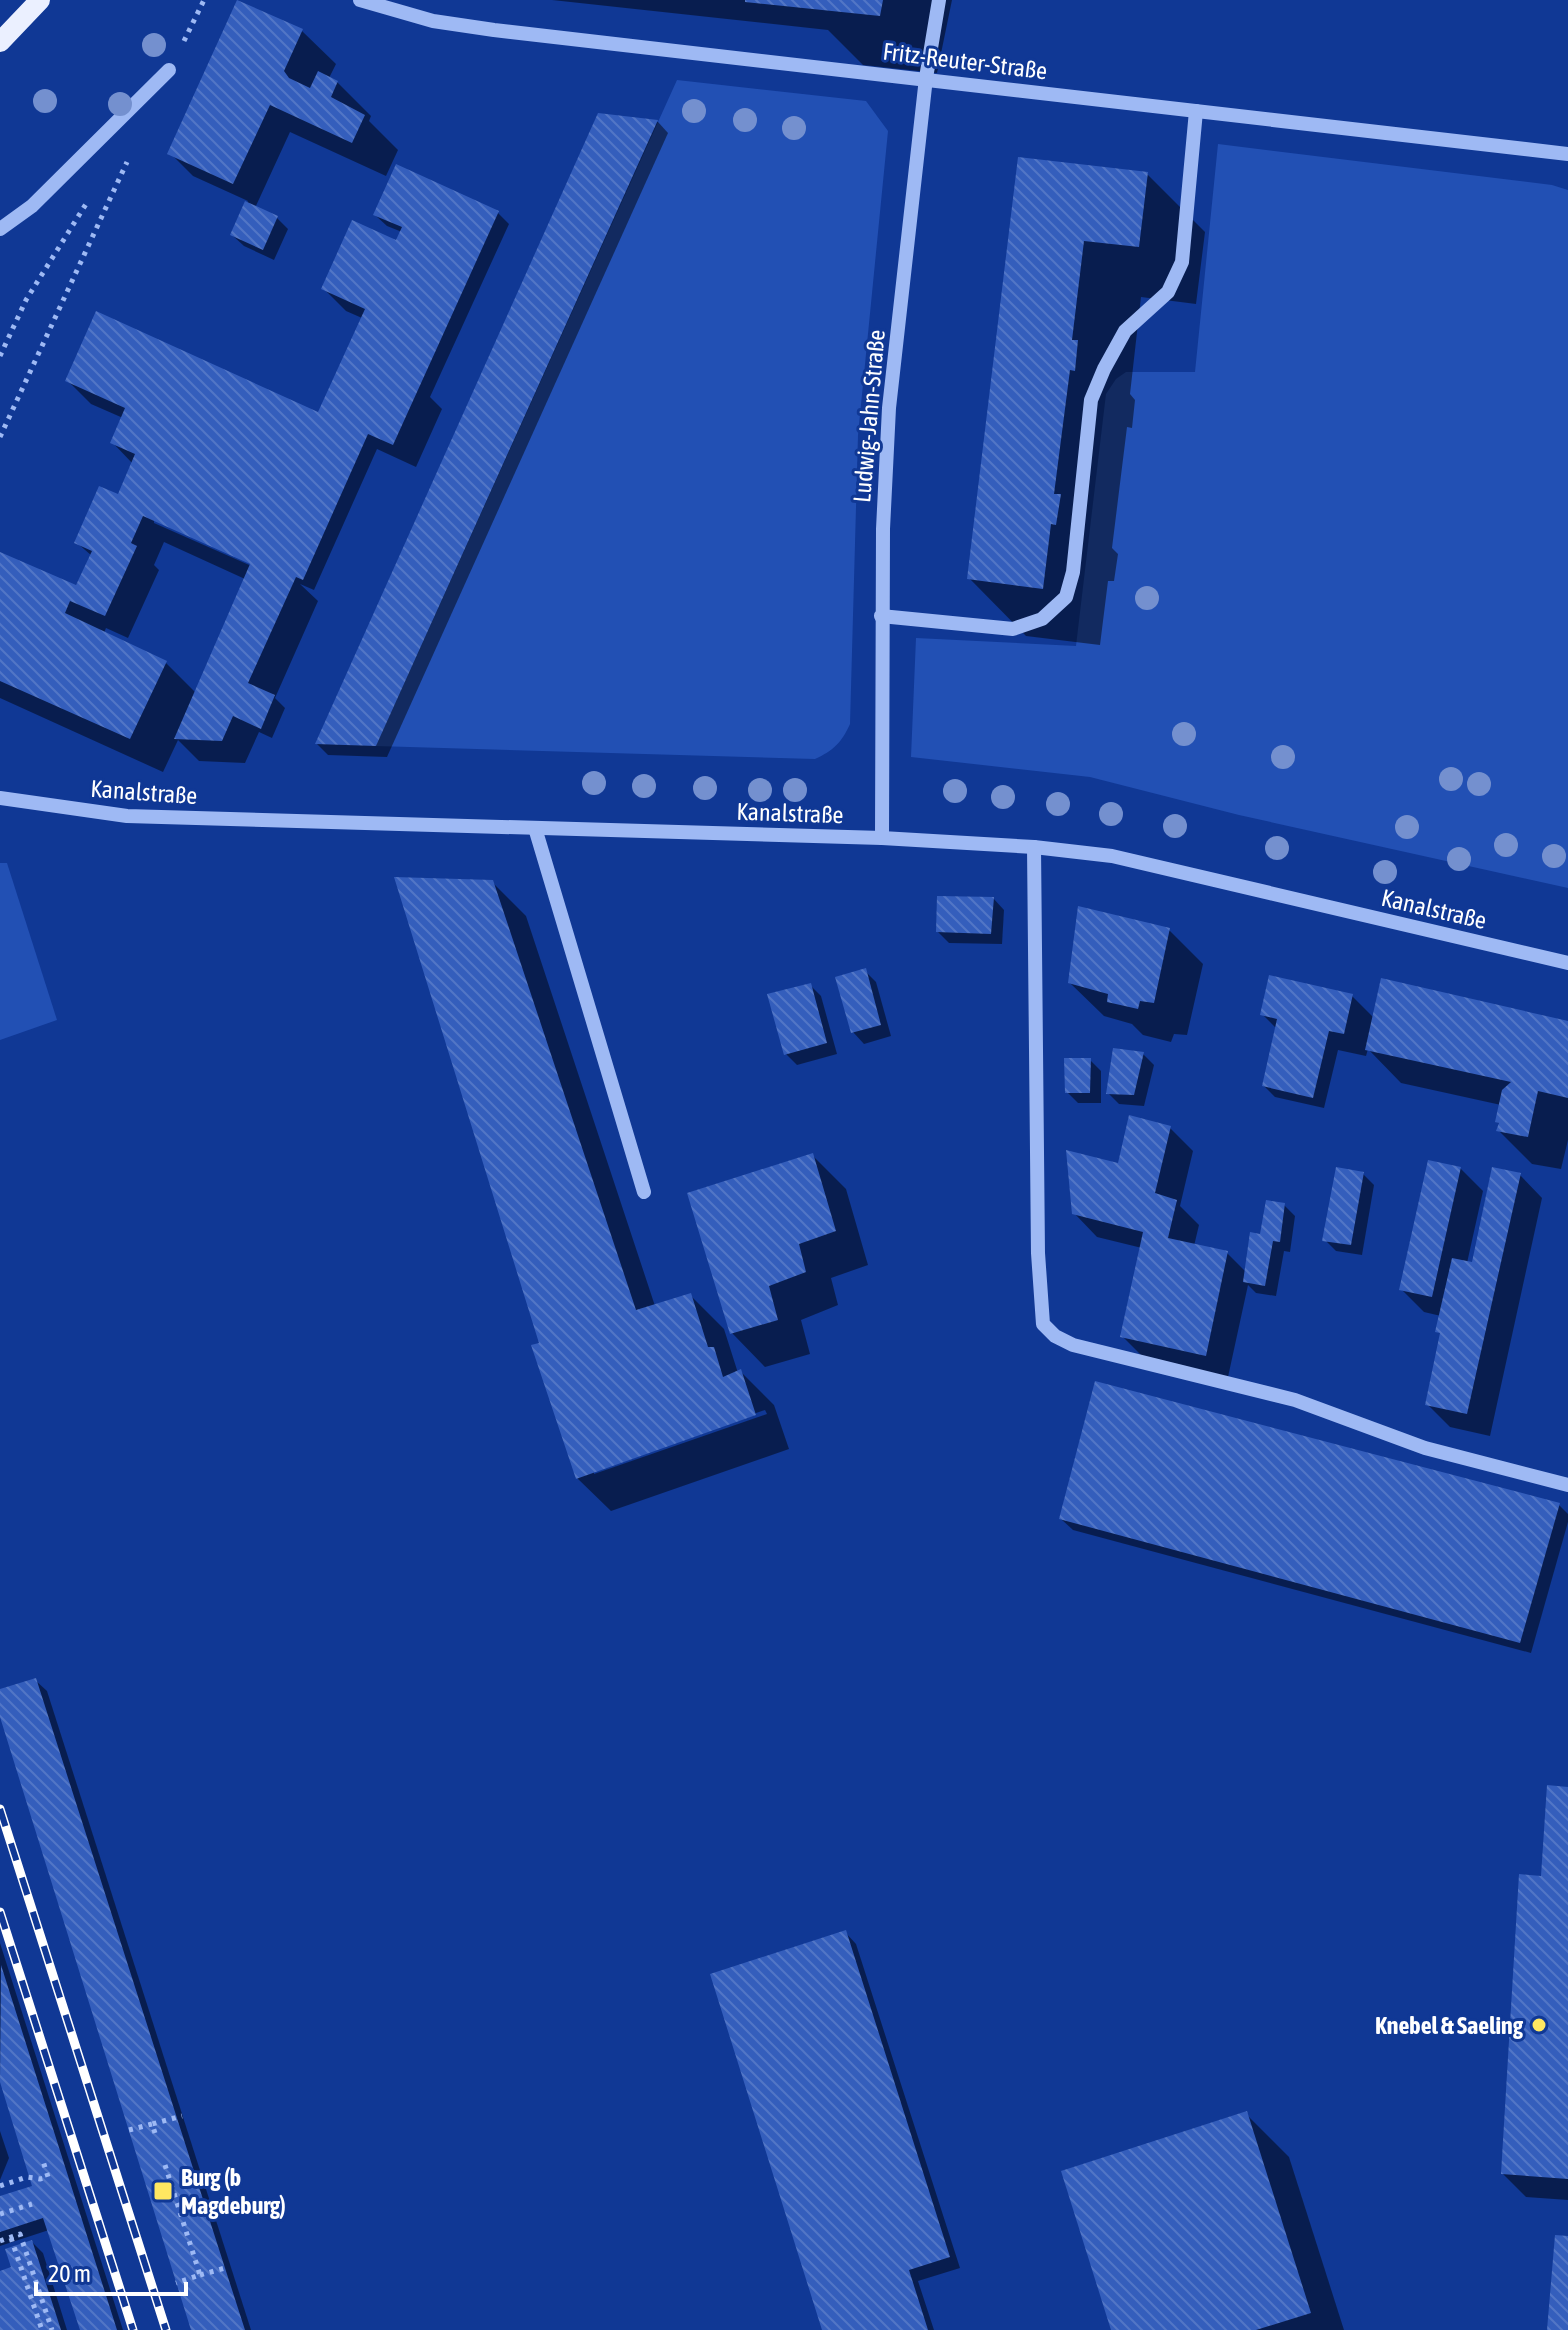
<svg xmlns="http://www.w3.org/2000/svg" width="1568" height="2330" font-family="'Asap Condensed',sans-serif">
	<defs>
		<pattern id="building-back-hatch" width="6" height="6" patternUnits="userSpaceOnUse" patternTransform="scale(2)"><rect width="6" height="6" fill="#345ebc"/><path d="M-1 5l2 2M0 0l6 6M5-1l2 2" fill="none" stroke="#5276c6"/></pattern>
	</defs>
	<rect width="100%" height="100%" fill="#103895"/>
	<g fill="#2250b4">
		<path d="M677,80L866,101L888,131L858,435L850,724C842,742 833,751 815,759L376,746Z"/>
		<polygon points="1218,144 1552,185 1568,190 1568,888 1239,815 1090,777 911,757 916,638 1076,646 1106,394 1116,379 1126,372 1195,372"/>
		<polygon points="0,863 7,863 57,1020 0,1040"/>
	</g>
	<g fill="#0007" fill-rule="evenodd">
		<polygon points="552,0 952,0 937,73 863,65 828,30"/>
		<polygon points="302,31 336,64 329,78 337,82 371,116 369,121 398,150 386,176 290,132 255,208 277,218 288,229 274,260 244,246 232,235 248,201 193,176 170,153"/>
		<polygon points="599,115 658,122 668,133 387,757 328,755 317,744"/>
		<polygon points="1020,159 1147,174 1205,232 1196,304 1141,297 1130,394 1135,400 1132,428 1127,427 1112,548 1118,554 1114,581 1108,581 1100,645 1026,636 969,578"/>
		<path d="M397,167L498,213L509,224L430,397L442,409L416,467L377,449L314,590L300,584L318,601L275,698L285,708L272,738L259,732L245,763L199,761L178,740L163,772L0,698V554L75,587L92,556L76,542L118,498L133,464L112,442L123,418L91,404L68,381L319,414L362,318L346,311L323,288L397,243L402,232L387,226L375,215ZM154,519L260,566L258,569L154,523ZM164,542L245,579L196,693L165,662L104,633L106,628L128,638L159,570L154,565Z"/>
		<path d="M492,882L526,916L655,1306L690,1295L724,1329L738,1373L741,1372L774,1405L789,1449L611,1511L577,1478L541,1344ZM765,1410L767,1414L594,1474V1470Z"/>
		<polygon points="993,898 1004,910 1002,944 949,943 938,932"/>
		<polygon points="1169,930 1203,964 1187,1035 1174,1034 1171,1042 1143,1035 1132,1024 1104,1016 1070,983"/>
		<polygon points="865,971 876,982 891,1036 864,1044 853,1032 838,978"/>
		<polygon points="810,985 821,996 837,1054 797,1065 786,1054"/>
		<polygon points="1352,996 1374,1018 1568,1023 1568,1140 1561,1169 1532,1164 1499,1131 1500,1125 1497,1121 1501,1105 1401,1083 1368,1049 1366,1056 1338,1050 1324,1108 1275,1097 1264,1086 1277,1029 1262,1014"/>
		<polygon points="1143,1054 1154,1065 1144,1106 1119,1104 1108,1093"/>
		<polygon points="1090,1060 1101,1071 1101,1103 1078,1103 1067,1092"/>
		<polygon points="1170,1128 1193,1151 1180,1206 1199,1225 1194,1246 1227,1253 1246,1272 1262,1236 1284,1205 1295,1216 1290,1252 1284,1251 1276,1296 1256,1293 1248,1285 1228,1377 1145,1359 1122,1336 1142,1248 1097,1237 1074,1213 1117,1164"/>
		<polygon points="813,1156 846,1189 868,1265 831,1278 838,1305 801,1320 810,1354 765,1367 732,1333"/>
		<polygon points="1460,1168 1483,1191 1467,1263 1474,1265 1520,1175 1542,1198 1490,1436 1450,1427 1427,1404 1442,1335 1438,1331 1441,1316 1424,1312 1401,1289"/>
		<polygon points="1363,1174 1374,1185 1362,1255 1336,1251 1325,1240"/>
		<polygon points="1559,1505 1568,1514 1568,1522 1531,1653 1073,1530 1061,1519"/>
		<polygon points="35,1680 47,1691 251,2330 193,2330 0,1710 0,1691"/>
		<polygon points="1568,1789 1568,2200 1526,2197 1503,2174 1543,1878"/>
		<polygon points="845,1932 856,1944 960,2268 918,2281 934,2330 826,2330"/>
		<polygon points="0,1943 123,2330 82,2330 49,2230 0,2246 0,2198 35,2187 0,2076"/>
		<polygon points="1246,2114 1289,2157 1344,2330 1113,2330"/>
		<polygon points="0,2131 9,2158 0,2180"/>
		<polygon points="32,2242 43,2253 67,2330 0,2330 0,2273 13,2269"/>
	</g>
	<g fill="url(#building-back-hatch)">
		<polygon points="237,0 303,29 284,71 289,78 310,88 318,71 338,81 331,97 365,115 352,143 270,105 233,184 167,154"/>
		<polygon points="745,0 883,0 880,16 745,2"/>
		<polygon points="598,113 658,120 376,746 315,744"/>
		<polygon points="1018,157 1148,172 1139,247 1084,241 1072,340 1078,340 1075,371 1070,370 1054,494 1061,494 1056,525 1051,524 1043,589 967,579"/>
		<polygon points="396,164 499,211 393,445 368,434 303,580 296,577 248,683 275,695 261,729 233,716 222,741 174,739 250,564 143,516 131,543 137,546 105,616 70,601 65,613 167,661 130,739 0,681 0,552 76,585 92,551 74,543 99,486 118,494 135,454 110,443 125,408 65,381 96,311 318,412 365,309 321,289 352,220 396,240 402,227 373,215"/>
		<polygon points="245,201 278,216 263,250 230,235"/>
		<polygon points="394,877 493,880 636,1310 691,1293 708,1347 714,1347 723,1377 741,1369 756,1415 576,1479 531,1345 539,1343"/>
		<polygon points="937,896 994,897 991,934 936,932"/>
		<polygon points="1078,906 1170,928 1154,1003 1140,1001 1138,1009 1107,1002 1108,994 1068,983"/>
		<polygon points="866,968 881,1025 851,1033 835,977"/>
		<polygon points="1269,975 1353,994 1344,1034 1329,1031 1313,1098 1262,1086 1277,1019 1260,1015"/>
		<polygon points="1381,978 1568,1021 1568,1098 1538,1091 1528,1137 1496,1131 1499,1123 1495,1122 1502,1090 1511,1082 1365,1050"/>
		<polygon points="811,983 827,1043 784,1055 767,994"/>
		<polygon points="1113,1048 1144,1052 1134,1095 1106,1094"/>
		<polygon points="1064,1058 1091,1058 1090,1093 1065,1093"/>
		<polygon points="1129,1115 1171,1126 1155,1193 1177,1200 1168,1238 1228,1251 1206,1356 1120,1337 1143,1232 1072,1214 1066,1150 1118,1163"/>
		<polygon points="813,1153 836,1231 799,1244 806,1272 769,1286 778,1320 730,1334 687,1193"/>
		<polygon points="1428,1160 1461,1167 1432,1297 1399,1290"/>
		<polygon points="1336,1167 1364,1172 1351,1245 1322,1241"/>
		<polygon points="1492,1167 1521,1173 1467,1414 1425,1405 1440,1333 1435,1332 1452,1258 1472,1262"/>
		<polygon points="1266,1200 1285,1203 1280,1242 1273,1241 1265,1286 1243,1282 1250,1232 1260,1234"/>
		<polygon points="1095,1381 1560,1503 1520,1643 1059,1519"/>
		<polygon points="36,1678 225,2268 245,2330 191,2330 0,1717 0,1689"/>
		<polygon points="1547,1785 1568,1787 1568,2179 1501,2174 1519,1874 1541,1876"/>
		<polygon points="846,1930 950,2257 909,2270 928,2330 822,2330 710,1974"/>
		<polygon points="1,1965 117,2330 80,2330 43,2218 0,2232 0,2196 32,2186 0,2082"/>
		<polygon points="1247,2111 1311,2313 1256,2330 1111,2330 1061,2171"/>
		<polygon points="1555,2235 1568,2236 1568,2330 1547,2330"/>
		<polygon points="32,2240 61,2330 0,2330 0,2271 11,2267 5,2249"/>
	</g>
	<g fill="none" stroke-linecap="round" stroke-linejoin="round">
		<g stroke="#9eb9f4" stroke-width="5" stroke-dasharray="4 6" stroke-linecap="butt">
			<polyline points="184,41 204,0"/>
			<polyline points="0,356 26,300 86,204"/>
			<polyline points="0,437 127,162"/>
			<polyline points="129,2130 152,2124"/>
			<polyline points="155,2133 152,2124 182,2116"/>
			<polyline points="165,2165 200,2275 176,2283"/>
			<polyline points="0,2186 27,2177 40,2179 48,2177 43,2161"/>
			<polyline points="0,2214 32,2204"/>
			<polyline points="11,2238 42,2330"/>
			<polyline points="0,2241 20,2234 52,2330"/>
			<polyline points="200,2275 225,2268"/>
		</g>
		<g stroke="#9eb9f4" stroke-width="14">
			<polyline points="360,0 433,21 494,30 1568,154"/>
			<polyline points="0,229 32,206 169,70"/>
			<polyline points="881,616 1013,629 1042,619 1066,597 1073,572 1091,400 1104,369 1125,331 1168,292 1182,262 1196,111"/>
			<polyline points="0,798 127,816 882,838 1034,847 1112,856 1568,963"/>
			<polyline points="535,828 644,1192"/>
			<polyline points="882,838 883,529 889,408 926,78 939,0"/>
			<polyline points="1034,847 1038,1253 1043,1324 1055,1336 1073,1345 1295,1400 1425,1448 1568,1485"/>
		</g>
		<polyline stroke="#ebf0ff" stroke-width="20" points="0,42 40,0"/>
		<defs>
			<g id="rail">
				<polyline points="0,1809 166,2330"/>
				<polyline points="0,1912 133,2330"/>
			</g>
		</defs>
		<use href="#rail" stroke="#fff" stroke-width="9"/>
		<use href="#rail" stroke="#103895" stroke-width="6" stroke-dasharray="18" stroke-linecap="butt"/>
	</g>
	<g fill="#7490cf">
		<circle cx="154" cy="45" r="12"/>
		<circle cx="45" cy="101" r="12"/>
		<circle cx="120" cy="104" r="12"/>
		<circle cx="694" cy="111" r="12"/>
		<circle cx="745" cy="120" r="12"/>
		<circle cx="794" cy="128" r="12"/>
		<circle cx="1147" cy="598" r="12"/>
		<circle cx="1184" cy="734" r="12"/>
		<circle cx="1283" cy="757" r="12"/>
		<circle cx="1451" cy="779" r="12"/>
		<circle cx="594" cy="783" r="12"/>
		<circle cx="1479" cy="784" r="12"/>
		<circle cx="644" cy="786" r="12"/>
		<circle cx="705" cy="788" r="12"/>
		<circle cx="760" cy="790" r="12"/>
		<circle cx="795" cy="790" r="12"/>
		<circle cx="955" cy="791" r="12"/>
		<circle cx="1003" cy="797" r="12"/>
		<circle cx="1058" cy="804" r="12"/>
		<circle cx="1111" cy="814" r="12"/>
		<circle cx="1175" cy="826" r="12"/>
		<circle cx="1407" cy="827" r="12"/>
		<circle cx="1506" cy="845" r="12"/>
		<circle cx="1277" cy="848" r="12"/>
		<circle cx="1554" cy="856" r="12"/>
		<circle cx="1459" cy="859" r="12"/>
		<circle cx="1385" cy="872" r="12"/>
	</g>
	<g fill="#ffe761" stroke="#103895" stroke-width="3">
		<circle cx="1539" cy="2025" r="8"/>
		<rect x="153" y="2181" width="20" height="20" rx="4"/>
	</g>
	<g text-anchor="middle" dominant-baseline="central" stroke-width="6" stroke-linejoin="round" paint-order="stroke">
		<g font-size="24" fill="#fff" stroke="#103895">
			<text transform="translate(965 61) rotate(7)">Fritz-Reuter-Straße</text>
			<text transform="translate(869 416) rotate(-85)">Ludwig-Jahn-Straße</text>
			<text transform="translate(144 792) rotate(4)">Kanalstraße</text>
			<text transform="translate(790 813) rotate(2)">Kanalstraße</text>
			<text transform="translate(1434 909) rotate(13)">Kanalstraße</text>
		</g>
		<g font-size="24" font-weight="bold" fill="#fff" stroke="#103895" text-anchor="end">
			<text x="1523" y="2025">Knebel &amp; Saeling</text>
			<text x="181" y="2177" text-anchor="start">Burg (b<tspan x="181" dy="28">Magdeburg)</tspan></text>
		</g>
	</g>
	<path d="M36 2282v12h150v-12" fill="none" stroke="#ffffff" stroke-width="4"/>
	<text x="48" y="2282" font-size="24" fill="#ffffff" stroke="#103895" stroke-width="6" paint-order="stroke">20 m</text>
</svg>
